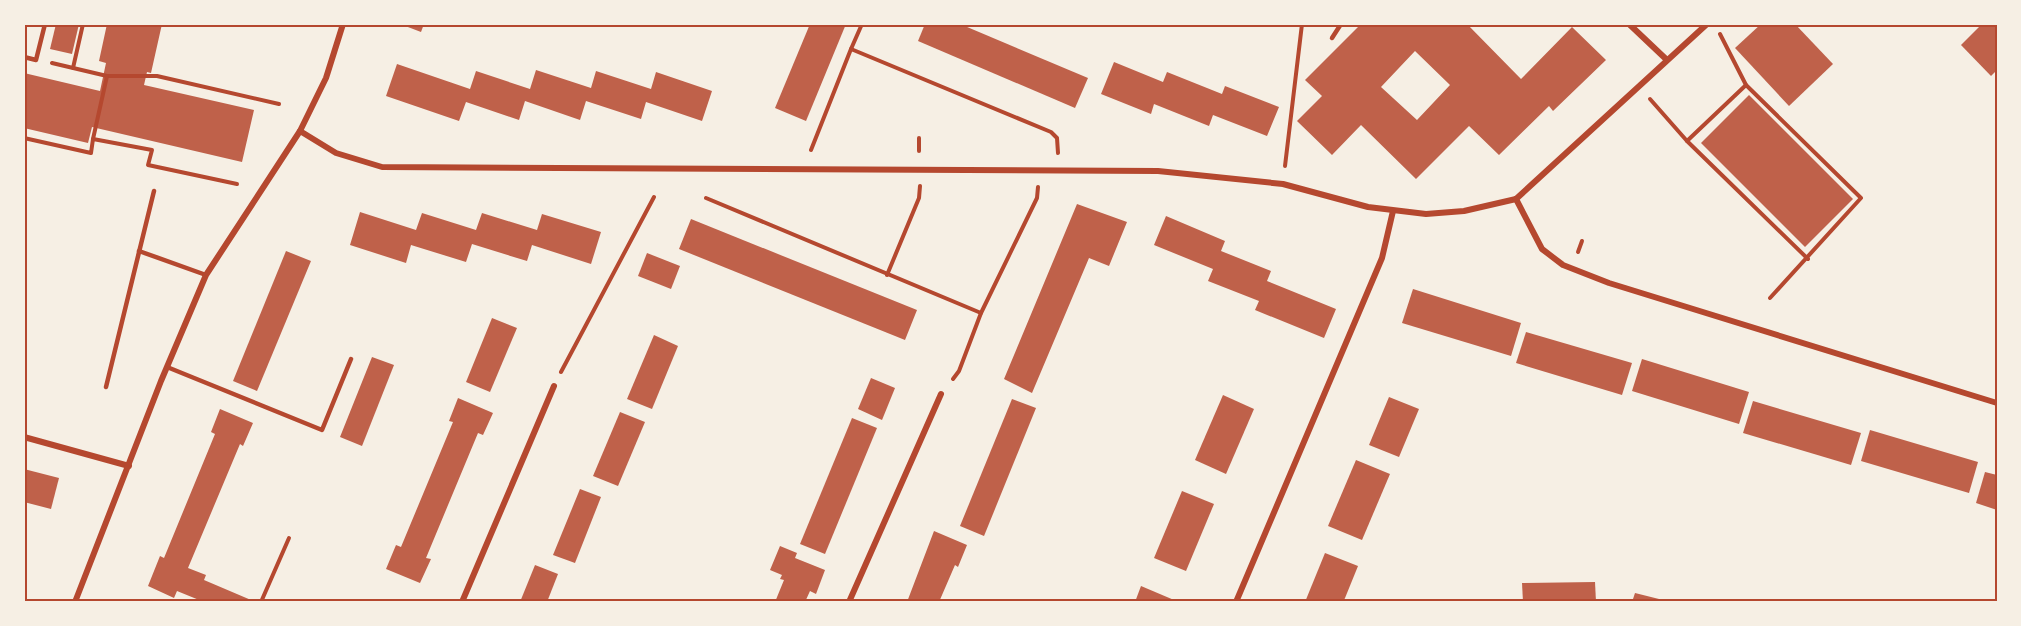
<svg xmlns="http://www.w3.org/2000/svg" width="2021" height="626" font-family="Quicksand,sans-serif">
	<rect width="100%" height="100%" fill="#f6efe4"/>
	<g fill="#bf614a" fill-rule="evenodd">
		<polygon points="56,24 79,24 72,54 50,49"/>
		<polygon points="107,24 162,24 151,73 147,72 144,85 254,110 242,162 92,127 88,143 24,128 24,73 100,91 106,63 99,61"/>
		<polygon points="400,24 424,24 421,32"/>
		<polygon points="810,24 846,24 806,121 775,108"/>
		<polygon points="925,24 960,24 1088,78 1075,108 918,41"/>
		<path d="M1361,24H1467L1521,79L1572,27L1606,60L1553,111L1549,106L1499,155L1469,126L1416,179L1361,125L1332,155L1297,121L1322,96L1305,80ZM1415,51L1450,85L1417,120L1381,87Z"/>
		<polygon points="1761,24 1795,24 1833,64 1789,106 1735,48"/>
		<polygon points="1982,24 1997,24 1997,70 1991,76 1961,45"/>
		<polygon points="1114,62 1163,82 1167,72 1222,94 1225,86 1279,107 1267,136 1213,115 1209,126 1154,104 1151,114 1101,94"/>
		<polygon points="397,64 470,89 476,71 530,89 536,70 591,88 596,71 651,89 656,72 712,91 702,121 646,102 641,119 586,101 580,120 525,101 519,120 466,102 459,121 386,96"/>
		<polygon points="1749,95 1853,199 1805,247 1701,143"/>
		<polygon points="1077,204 1127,222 1109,266 1089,258 1032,393 1004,379"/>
		<polygon points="360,212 416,230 422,213 476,230 482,213 537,230 542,214 601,232 591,264 532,245 527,261 472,244 466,262 411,245 406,263 350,245"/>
		<polygon points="1166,216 1225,241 1221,251 1271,271 1267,281 1336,309 1324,338 1255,310 1259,301 1208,281 1213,269 1154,245"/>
		<polygon points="691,219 917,310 905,340 679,249"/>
		<polygon points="286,251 311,261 257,391 233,381"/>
		<polygon points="647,253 680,266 671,289 638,276"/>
		<polygon points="1413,289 1521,323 1511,356 1402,323"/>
		<polygon points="492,318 517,328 490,392 466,382"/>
		<polygon points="1526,332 1632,363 1622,395 1516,363"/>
		<polygon points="654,335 678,346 652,409 627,399"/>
		<polygon points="372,357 394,365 362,446 340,437"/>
		<polygon points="1642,359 1749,392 1739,424 1632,391"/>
		<polygon points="871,378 895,388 882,420 858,409"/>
		<polygon points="1223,395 1254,409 1226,474 1195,460"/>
		<polygon points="1389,397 1419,409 1399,457 1369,445"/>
		<polygon points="458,398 493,413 483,435 478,433 426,558 431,559 420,583 386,569 396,545 401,547 453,422 449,421"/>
		<polygon points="1012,399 1036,408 984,536 960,526"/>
		<polygon points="1753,401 1861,433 1851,465 1743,433"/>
		<polygon points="220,409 253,423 243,446 240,444 188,568 206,575 204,580 251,600 250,602 204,602 177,591 174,598 148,586 160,556 164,558 215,434 211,432"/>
		<polygon points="620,412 645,422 618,486 593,476"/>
		<polygon points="852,418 877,428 825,554 800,544"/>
		<polygon points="1870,430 1978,462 1969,493 1861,461"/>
		<polygon points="1356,460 1390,474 1362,540 1328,526"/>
		<polygon points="24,469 59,478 51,509 24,502"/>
		<polygon points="1985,472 1997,475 1997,510 1976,503"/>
		<polygon points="580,489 601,497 575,563 553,555"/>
		<polygon points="1182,491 1214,504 1186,571 1154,558"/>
		<polygon points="934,531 967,545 958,567 955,565 939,602 907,602"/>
		<polygon points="780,546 797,553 795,558 825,570 816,594 810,591 805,602 775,602 784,580 780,579 782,575 770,570"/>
		<polygon points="1325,553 1358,566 1345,598 1343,602 1305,602"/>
		<polygon points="535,565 558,574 547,602 520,602"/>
		<polygon points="1595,582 1596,602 1523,602 1522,583"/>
		<polygon points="1141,586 1174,600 1173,602 1135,602"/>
		<polygon points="1635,593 1667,601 1667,602 1632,602"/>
	</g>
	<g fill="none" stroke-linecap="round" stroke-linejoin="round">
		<g stroke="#b5482f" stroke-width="4">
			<polyline points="1720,34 1746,85 1861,198 1770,298"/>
			<polyline points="851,49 862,24"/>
			<polyline points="52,63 107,76 157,76 279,104"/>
			<polyline points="73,68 83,24"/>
			<polyline points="1650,99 1687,141 1746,85"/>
			<polyline points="24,138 91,153 93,139 152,150 148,165 237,184"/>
			<polyline points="919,138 919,151"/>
			<polyline points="93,139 107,76"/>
			<polyline points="1687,141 1808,259"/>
			<polyline points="811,150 851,49 1051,132 1057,138 1058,153"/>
			<polyline points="1285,166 1302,24"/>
			<polyline points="706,198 981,313"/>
			<polyline points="1578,252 1582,241"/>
			<polyline points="887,275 919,198 920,186"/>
			<polyline points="561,372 654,197"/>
			<polyline points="953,379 959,371 981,313 1037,198 1038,187"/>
			<polyline points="261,602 289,538"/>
		</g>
		<g stroke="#b5482f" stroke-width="4.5">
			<polyline points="1332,38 1341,24"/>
			<polyline points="24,57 36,60 45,24"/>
			<polyline points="139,251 206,275"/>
			<polyline points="167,367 322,430 351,359"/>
			<polyline points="106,387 154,191"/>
		</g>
		<g stroke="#b5482f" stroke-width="6">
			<polyline points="1629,24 1667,60"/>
			<polyline points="300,131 336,153 382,167 1158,171 1283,184 1368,207 1426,214 1464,211 1516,199"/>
			<polyline points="1516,199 1542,249 1563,265 1609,283 1997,403"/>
			<polyline points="1516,199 1707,24"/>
			<polyline points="24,437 129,466"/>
			<polyline points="75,602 161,381 206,275 300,131 326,78 343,24"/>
			<polyline points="462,602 554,386"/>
			<polyline points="849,602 941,394"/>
			<polyline points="1236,602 1382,258 1393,211"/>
		</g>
	</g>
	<rect width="2021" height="626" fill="none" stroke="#f6efe4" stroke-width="51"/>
	<rect x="26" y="26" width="1970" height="574" fill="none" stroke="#b5482f" stroke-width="2"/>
</svg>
